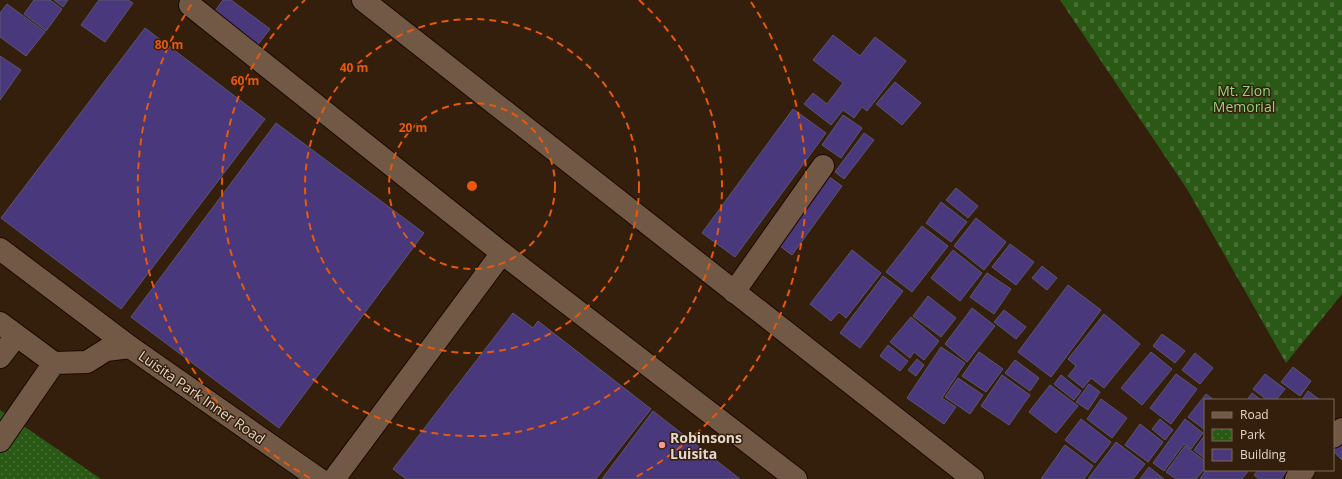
<svg xmlns="http://www.w3.org/2000/svg" width="1342" height="479" font-family="'Open Sans',sans-serif">
	<defs>
		<pattern id="cemetery-stones" width="16" height="16" patternUnits="userSpaceOnUse"><rect width="16" height="16" fill="#2a5815"/><path d="M2 7V4a2 2 0 0 1 4 0v3zM10 15v-3a2 2 0 0 1 4 0v3z" fill="#496f36"/></pattern>
		<pattern id="park-dots" width="8" height="8" patternUnits="userSpaceOnUse"><rect width="8" height="8" fill="#2a5815"/><path d="M2 2h.1M6 6h.1" fill="none" stroke="#496f36" stroke-width="1.8" stroke-linecap="round"/></pattern>
	</defs>
	<rect width="100%" height="100%" fill="#341f0c"/>
	<polygon fill="url(#cemetery-stones)" points="1060,0 1342,0 1342,294 1286,363 1187,189"/>
	<polygon fill="url(#park-dots)" points="0,410 101,479 0,479"/>
	<g fill="#49387b" stroke="#5b5672">
		<polygon points="34,0 50,0 62,9 46,31 24,14"/>
		<polygon points="54,0 68,0 63,7"/>
		<polygon points="99,0 128,0 133,3 105,42 81,25"/>
		<polygon points="223,0 231,0 270,29 256,47 212,15"/>
		<polygon points="7,4 45,32 26,56 0,37 0,13"/>
		<polygon points="145,28 265,119 121,309 1,218"/>
		<polygon points="833,35 860,56 875,37 906,61 867,111 862,107 854,118 843,110 831,125 804,104 813,93 827,104 843,83 813,60"/>
		<polygon points="0,56 21,70 0,100"/>
		<polygon points="895,82 921,103 902,125 876,104"/>
		<polygon points="793,109 826,133 735,257 702,233"/>
		<polygon points="843,115 862,128 841,158 822,145"/>
		<polygon points="276,123 424,233 279,428 131,317"/>
		<polygon points="864,133 874,140 844,179 835,172"/>
		<polygon points="825,174 842,186 792,255 776,243"/>
		<polygon points="956,188 978,206 968,218 946,200"/>
		<polygon points="941,202 967,222 951,242 926,223"/>
		<polygon points="976,218 1006,242 984,270 954,246"/>
		<polygon points="922,226 948,246 912,292 886,272"/>
		<polygon points="1010,244 1034,262 1016,285 992,267"/>
		<polygon points="852,250 881,273 846,318 839,312 831,321 810,304"/>
		<polygon points="953,250 982,273 960,301 931,278"/>
		<polygon points="1042,266 1057,278 1047,290 1032,278"/>
		<polygon points="987,273 1011,289 994,314 970,297"/>
		<polygon points="883,276 903,291 860,348 840,333"/>
		<polygon points="1068,285 1101,310 1051,377 1018,352"/>
		<polygon points="928,296 956,318 941,337 913,316"/>
		<polygon points="972,308 995,326 967,362 945,344"/>
		<polygon points="1004,310 1026,327 1016,339 994,322"/>
		<polygon points="513,313 533,328 538,321 651,409 596,479 406,479 393,469"/>
		<polygon points="1104,314 1140,344 1104,388 1091,378 1083,388 1068,376 1076,366 1068,359"/>
		<polygon points="911,317 939,341 924,360 914,352 910,358 890,342"/>
		<polygon points="1162,334 1185,351 1175,363 1153,346"/>
		<polygon points="888,345 908,361 900,371 880,356"/>
		<polygon points="941,347 965,363 942,398 956,407 944,424 907,398"/>
		<polygon points="979,352 1003,369 986,392 962,376"/>
		<polygon points="1151,352 1172,369 1142,405 1121,388"/>
		<polygon points="1195,353 1213,368 1200,384 1182,370"/>
		<polygon points="917,359 924,365 916,376 908,370"/>
		<polygon points="1015,360 1039,378 1030,391 1005,373"/>
		<polygon points="1293,367 1311,381 1300,396 1281,382"/>
		<polygon points="1176,374 1197,389 1171,424 1150,408"/>
		<polygon points="1265,374 1285,389 1276,400 1267,400 1253,389"/>
		<polygon points="1002,375 1030,395 1009,425 981,406"/>
		<polygon points="1061,375 1081,391 1074,400 1054,384"/>
		<polygon points="958,378 983,395 970,414 945,397"/>
		<polygon points="1089,384 1100,392 1088,410 1076,402"/>
		<polygon points="1050,385 1078,406 1056,433 1029,412"/>
		<polygon points="1308,391 1320,400 1302,400"/>
		<polygon points="1252,393 1261,400 1247,400"/>
		<polygon points="1206,394 1214,400 1205,400 1205,430 1188,417"/>
		<polygon points="1101,399 1127,418 1112,438 1087,419"/>
		<polygon points="653,411 740,479 602,479"/>
		<polygon points="1081,419 1111,442 1095,463 1065,440"/>
		<polygon points="1160,419 1173,430 1165,440 1152,429"/>
		<polygon points="1185,419 1203,433 1191,449 1184,444 1164,471 1153,463"/>
		<polygon points="1140,424 1163,442 1148,462 1125,445"/>
		<polygon points="1205,435 1205,456 1204,458 1194,450"/>
		<polygon points="1116,442 1145,464 1133,479 1088,479"/>
		<polygon points="1342,442 1342,460 1333,451"/>
		<polygon points="1065,445 1093,466 1084,479 1041,479"/>
		<polygon points="1185,446 1205,461 1205,468 1196,479 1176,479 1166,472"/>
		<polygon points="1149,467 1164,479 1140,479"/>
		<polygon points="1206,470 1249,470 1242,479 1200,479"/>
		<polygon points="1258,470 1287,470 1281,479 1259,479 1254,475"/>
	</g>
	<g fill="none" stroke-linecap="round" stroke-linejoin="round">
		<defs>
			<g id="minor">
				<polyline points="363,0 973,479"/>
				<polyline points="190,5 502,253"/>
				<polyline points="0,249 130,347"/>
				<polyline points="734,292 823,166"/>
				<polyline points="0,323 54,363"/>
				<polyline points="0,357 16,336"/>
				<polyline points="1333,437 1342,429"/>
				<polyline points="0,441 54,363 87,362 106,350 130,347 319,479"/>
				<polyline points="334,479 502,253 796,479"/>
				<polyline points="1296,479 1304,470"/>
			</g>
		</defs>
		<use href="#minor" stroke="#1b0800" stroke-width="24"/>
		<use href="#minor" stroke="#725946" stroke-width="22"/>
	</g>
	<g fill="none" stroke="#e8590c" stroke-width="2" stroke-dasharray="7 5">
		<circle cx="472" cy="186" r="83"/>
		<circle cx="472" cy="186" r="167"/>
		<path d="M639 0A250 250 0 1 1 305 0"/>
		<path d="M310 478A334 334 0 0 1 193 2M751 2A334 334 0 0 1 634 478"/>
	</g>
	<circle fill="#f59c93" stroke="#341f0c" stroke-width="1.5" cx="662" cy="445" r="4"/>
	<g text-anchor="middle" dominant-baseline="central" stroke-width="3" stroke-linejoin="round" paint-order="stroke">
		<g font-size="14" fill="#92d57a" stroke="#341f0c">
			<text x="1244" y="90">Mt. Zion<tspan x="1244" dy="16">Memorial</tspan></text>
		</g>
		<g font-size="14" fill="#e5d7cb" stroke="#341f0c">
			<text transform="translate(202 397) rotate(35)">Luisita Park Inner Road</text>
		</g>
		<g font-size="14" font-weight="bold" fill="#e5d7cb" stroke="#341f0c" text-anchor="start">
			<text x="670" y="437">Robinsons<tspan x="670" dy="16">Luisita</tspan></text>
		</g>
	</g>
	<circle cx="472" cy="186" r="6" fill="#e8590c" stroke="#341f0c" stroke-width="2"/>
	<g font-size="12" text-anchor="middle" font-weight="bold" fill="#e8590c" stroke="#341f0c" stroke-width="3" stroke-linejoin="round" paint-order="stroke">
		<text x="169" y="49">80 m</text>
		<text x="354" y="72">40 m</text>
		<text x="245" y="85">60 m</text>
		<text x="413" y="132">20 m</text>
	</g>
	<rect x="1204" y="399" width="130" height="72" fill="#341f0c" stroke="#7b6958"/>
	<rect x="1212" y="412" width="20" height="6" fill="#725946" stroke="#7b6958"/>
	<text x="1240" y="419" font-size="12" fill="#e5d7cb">Road</text>
	<rect x="1212" y="429" width="20" height="12" fill="url(#park-dots)" stroke="#7b6958"/>
	<text x="1240" y="439" font-size="12" fill="#e5d7cb">Park</text>
	<rect x="1212" y="449" width="20" height="12" fill="#49387b" stroke="#7b6958"/>
	<text x="1240" y="459" font-size="12" fill="#e5d7cb">Building</text>
</svg>
